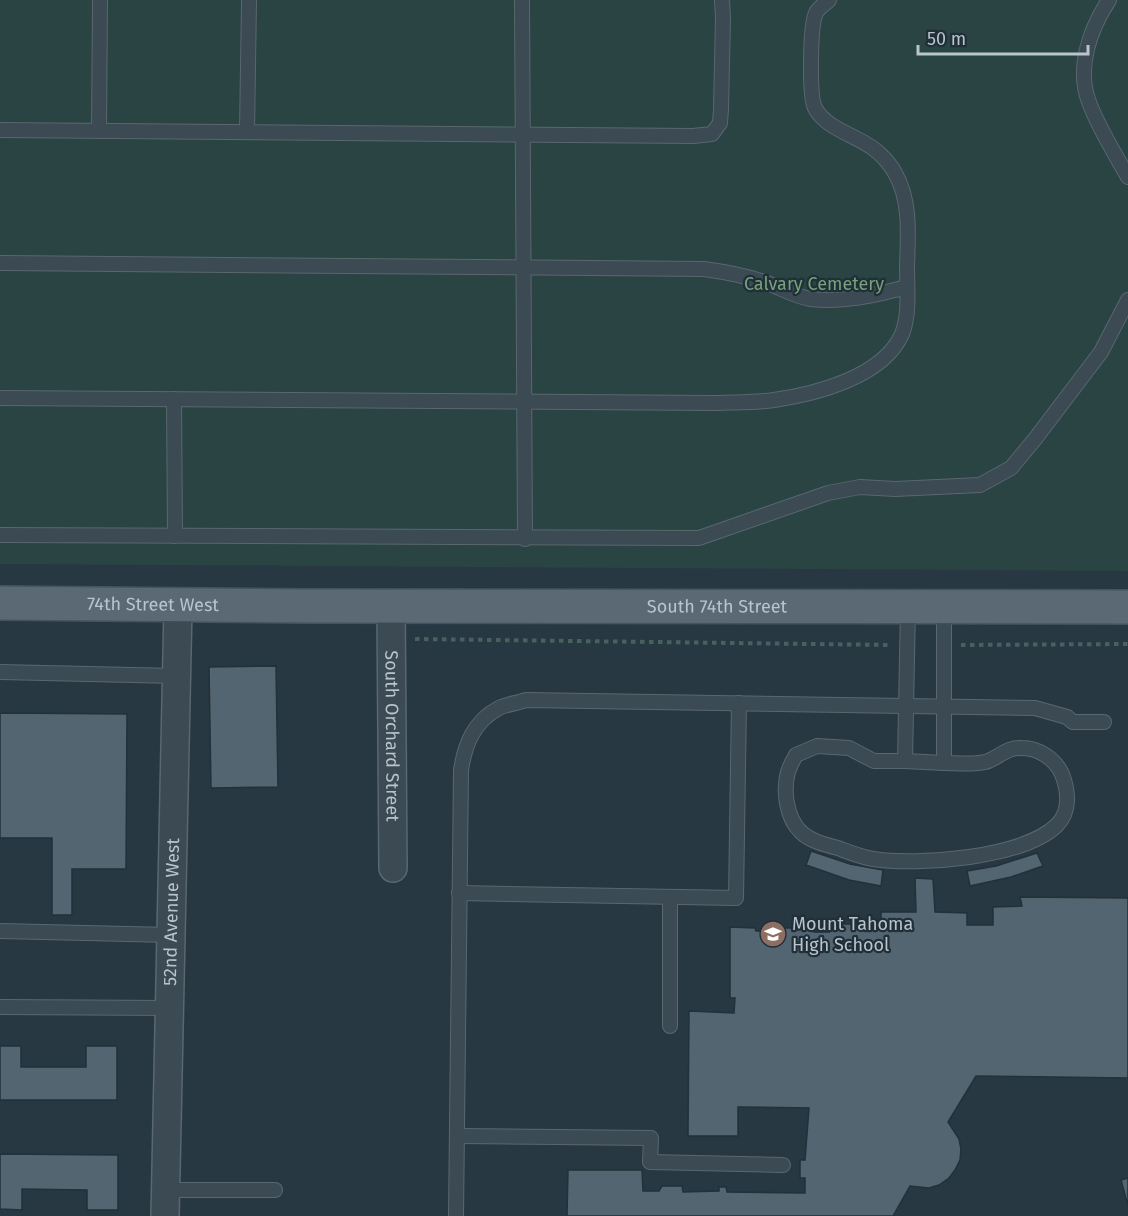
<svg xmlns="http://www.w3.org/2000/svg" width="1128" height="1216" font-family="'Fira Sans',sans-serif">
	<rect width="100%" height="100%" fill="#273843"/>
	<polygon fill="#294442" points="0,0 1128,0 1128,571 0,564"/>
	<g fill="#536570" stroke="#22313a" stroke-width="1.5">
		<polygon points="276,666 278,787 211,788 209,667"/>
		<polygon points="0,713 127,714 126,869 72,869 72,915 52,915 52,838 0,838"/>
		<polygon points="811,851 850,864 883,870 881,886 849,880 806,865"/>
		<polygon points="1037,853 1043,866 1011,877 970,886 967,871 996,866"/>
		<polygon points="915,878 933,879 935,912 967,913 967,925 993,925 993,907 1022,906 1020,897 1128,898 1128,1078 976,1076 948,1122 959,1139 961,1149 960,1160 955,1170 949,1178 939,1185 929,1188 910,1186 893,1216 567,1216 568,1170 642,1170 643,1191 659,1191 662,1186 682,1186 683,1192 719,1191 719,1187 726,1187 727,1192 805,1193 805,1178 800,1178 800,1160 805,1160 809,1108 738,1107 738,1136 688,1136 689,1011 734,1013 735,998 730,998 730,927 755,928 756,931 772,931 770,928 811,928 814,932 829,932 829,929 839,929 839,924 881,924 881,912 916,912"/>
		<polygon points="0,1046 21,1046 21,1067 86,1067 86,1046 117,1046 117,1100 0,1100"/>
		<polygon points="0,1154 118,1155 118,1210 87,1210 87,1190 22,1189 22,1210 0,1209"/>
		<polygon points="1128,1178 1128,1206 1121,1180"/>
	</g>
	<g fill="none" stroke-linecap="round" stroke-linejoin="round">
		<defs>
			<g id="lane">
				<polyline points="522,0 525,539"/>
				<path d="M1109,0C1090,29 1076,68 1089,102C1098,127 1115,154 1128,177"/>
				<polyline points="0,130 693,136 712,134 720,123 721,109 723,18 722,0"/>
				<polyline points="99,131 100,0"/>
				<polyline points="247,132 249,0"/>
				<path d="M0,263L704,269C726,272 747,276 767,283C781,288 796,297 811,299C844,303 875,295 907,287"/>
				<path d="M0,398L715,403C734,402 754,403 774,400C816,394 883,377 902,334C910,314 907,287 907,266C908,236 911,200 895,173C891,165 881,154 874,149C856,135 826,129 815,108C809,96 810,25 816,13C818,8 825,4 829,0"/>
				<polyline points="174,399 175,536"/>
				<polyline points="0,535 699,538 828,493 860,487 895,489 980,485 1011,468 1035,439 1101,352 1128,300"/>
				<path d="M908,607L905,761H874L849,748L817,746L796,755C793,760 790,766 788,772C783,790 786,818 801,832C810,841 826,845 838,848C849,852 861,857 873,859C917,866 1024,858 1057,825C1071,811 1068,790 1062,774C1055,759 1039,748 1022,748C1006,747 997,759 985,762C973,765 956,763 944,763V607"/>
				<polyline points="0,672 176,676"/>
				<polyline points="905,761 944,763"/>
				<polyline points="459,893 736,898 739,703"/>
				<polyline points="670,897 670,1026"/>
				<polyline points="0,931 171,935"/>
				<polyline points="0,1007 169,1008"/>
				<polyline points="457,1136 651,1138 650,1162 783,1165"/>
				<polyline points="165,1190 275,1190"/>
				<path d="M456,1216L461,770C465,744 474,721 499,708C507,704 518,703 526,700L1035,708L1067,717L1073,722H1104"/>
			</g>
			<g id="street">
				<path id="s1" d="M391,606L393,868"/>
				<path id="s2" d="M165,1216L178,606"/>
			</g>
			<g id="primary">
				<path id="s3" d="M0,603L305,606L1128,607"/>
			</g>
		</defs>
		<use href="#lane" stroke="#5a6770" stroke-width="16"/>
		<use href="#street" stroke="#5a6770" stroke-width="30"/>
		<use href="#primary" stroke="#45535c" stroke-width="36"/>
		<g stroke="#48605e" stroke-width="4" stroke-dasharray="4.5 4.5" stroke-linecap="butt">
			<polyline points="415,639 891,645"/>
			<polyline points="961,645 1128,644"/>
		</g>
		<use href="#lane" stroke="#3c4a53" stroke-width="14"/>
		<use href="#street" stroke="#3c4a53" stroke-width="27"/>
		<use href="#primary" stroke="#5a6973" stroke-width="33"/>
	</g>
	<defs>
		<symbol id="school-disc" viewBox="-11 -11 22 22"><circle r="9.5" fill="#8d6e63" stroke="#202f38"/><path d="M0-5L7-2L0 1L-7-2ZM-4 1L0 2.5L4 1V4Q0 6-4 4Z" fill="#fff"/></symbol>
	</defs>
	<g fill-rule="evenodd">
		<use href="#school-disc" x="758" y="919" width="30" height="30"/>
	</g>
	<g text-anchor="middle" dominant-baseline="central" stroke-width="4.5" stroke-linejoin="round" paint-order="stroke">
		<g font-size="18" fill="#77a279" stroke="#202f38">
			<text x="814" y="284">Calvary Cemetery</text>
		</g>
		<g font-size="18" fill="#b9c4cd" stroke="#202f38">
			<text stroke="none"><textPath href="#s3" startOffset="153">74th Street West</textPath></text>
			<text stroke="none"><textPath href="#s3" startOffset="717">South 74th Street</textPath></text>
			<text stroke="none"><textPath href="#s1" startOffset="130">South Orchard Street</textPath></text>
			<text stroke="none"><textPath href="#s2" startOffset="304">52nd Avenue West</textPath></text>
		</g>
		<g font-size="18" fill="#b9c4cd" stroke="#202f38" text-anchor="start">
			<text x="792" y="924">Mount Tahoma<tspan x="792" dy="21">High School</tspan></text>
		</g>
	</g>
	<path d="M918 45v9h170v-9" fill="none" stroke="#b9c4cd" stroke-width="3"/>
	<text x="927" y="45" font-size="18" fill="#b9c4cd" stroke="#202f38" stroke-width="4.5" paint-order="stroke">50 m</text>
</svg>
